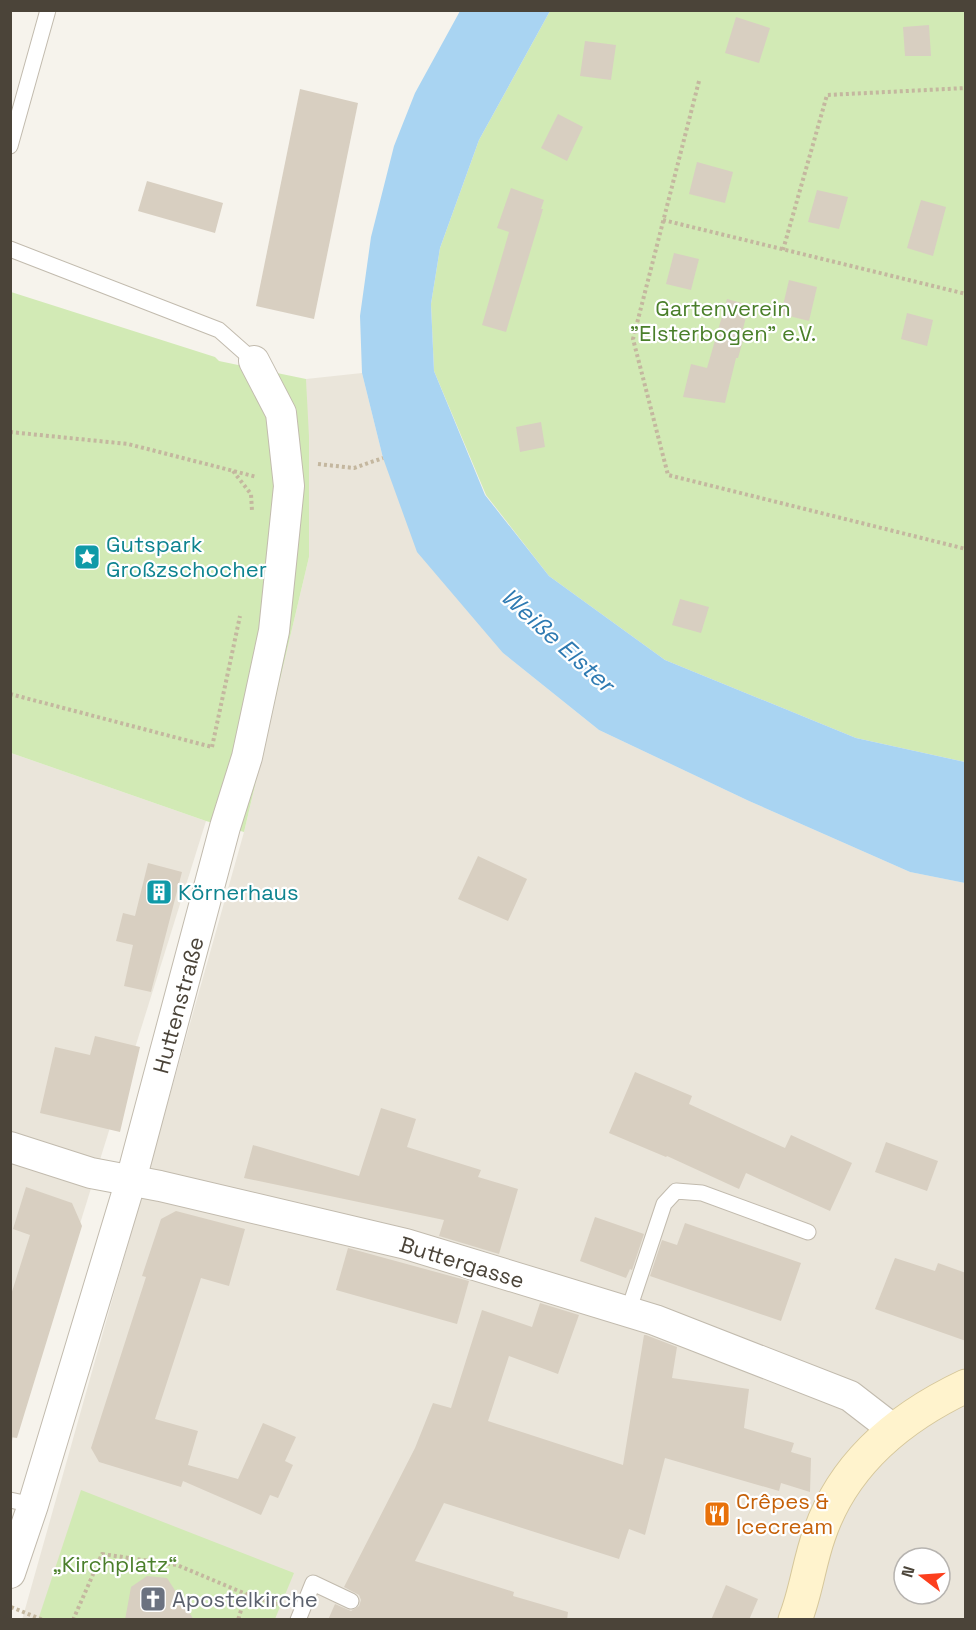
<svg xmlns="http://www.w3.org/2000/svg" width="976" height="1630" font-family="'Space Grotesk',sans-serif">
	<rect width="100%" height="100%" fill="#f6f3ec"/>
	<g fill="#eae5da" fill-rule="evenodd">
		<path d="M362,373L383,458L503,653L599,730L749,801L910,872L965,883V1619L22,1620L244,832L309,557L306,379ZM904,1558H940V1594H904Z"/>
		<polygon points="11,753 206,821 11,1444"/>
	</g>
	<g fill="#d2eab5">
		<polygon points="550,11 965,11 965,762 856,738 665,660 549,576 486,495 434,371 431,304 440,248 479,140"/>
		<polygon points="11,292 215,357 219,361 306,379 309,437 309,557 244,832 206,821 11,753"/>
		<polygon points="81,1490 294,1573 275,1619 38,1620"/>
	</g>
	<polygon fill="#a9d4f2" points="460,11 550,11 479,140 440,248 431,304 434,371 485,495 549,576 665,660 856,738 965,762 965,883 910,872 749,801 599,730 503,653 417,552 383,458 362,373 360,316 371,237 394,146 415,93"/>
	<g fill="#d8cfc1">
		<polygon points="736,17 770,28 759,63 725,53"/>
		<polygon points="929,25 931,56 905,56 903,27"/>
		<polygon points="585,41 616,45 611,80 580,76"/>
		<polygon points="300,89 358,103 314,319 256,306"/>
		<polygon points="558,114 583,127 567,161 541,148"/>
		<polygon points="697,162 733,172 725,203 689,194"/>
		<polygon points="147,181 223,203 215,233 138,211"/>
		<polygon points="511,188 544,200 541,209 543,209 506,332 482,325 509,232 497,228"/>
		<polygon points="817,190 848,197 839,229 808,222"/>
		<polygon points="921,200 946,207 933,256 907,248"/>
		<polygon points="674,253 699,259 691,290 666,284"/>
		<polygon points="789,280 817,287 809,321 781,314"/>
		<polygon points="727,299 749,305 743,329 746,330 738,358 736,358 725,403 683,397 691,364 707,368"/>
		<polygon points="907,313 933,320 927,346 901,339"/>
		<polygon points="541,422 545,447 520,452 516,427"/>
		<polygon points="680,599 709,607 701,633 672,625"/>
		<polygon points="478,856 527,879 508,921 458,899"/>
		<polygon points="148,863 182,872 151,992 124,986 133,945 116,941 123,913 135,916"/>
		<polygon points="95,1036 140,1047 120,1132 40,1113 55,1047 90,1055"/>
		<polygon points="635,1072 692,1096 689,1104 785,1148 791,1135 852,1163 830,1211 746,1173 739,1189 667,1156 666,1157 609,1133"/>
		<polygon points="381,1108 416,1119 407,1147 481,1170 478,1177 518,1189 499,1254 439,1236 444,1220 244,1178 253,1145 359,1176"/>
		<polygon points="886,1142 938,1161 927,1191 875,1172"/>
		<polygon points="26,1187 72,1203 82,1226 17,1438 10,1437 10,1298 30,1235 13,1229"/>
		<polygon points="176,1211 245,1229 229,1286 201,1278 155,1419 198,1431 185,1475 188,1465 238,1479 263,1423 296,1437 285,1461 293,1465 278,1498 270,1495 261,1515 183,1481 181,1487 99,1462 91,1448 146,1277 142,1276 161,1219"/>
		<polygon points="595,1217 644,1234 632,1270 630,1269 626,1278 580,1261"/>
		<polygon points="685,1223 801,1263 781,1321 650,1276 662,1240 677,1245"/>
		<polygon points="348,1248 469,1281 457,1324 336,1290"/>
		<polygon points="895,1258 935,1271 938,1263 966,1273 966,1341 875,1309"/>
		<polygon points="540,1303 579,1315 558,1374 509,1356 488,1421 623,1465 644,1335 646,1335 677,1347 672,1378 749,1389 744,1428 794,1443 791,1452 811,1458 810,1492 781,1483 779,1491 665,1458 645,1535 629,1529 619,1559 444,1503 415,1561 514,1592 513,1596 568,1612 567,1620 328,1620 335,1604 351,1611 359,1606 361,1600 359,1595 344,1587 415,1448 433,1403 451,1408 482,1310 532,1327"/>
		<polygon points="147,1576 167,1578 194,1620 125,1620 131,1587"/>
		<polygon points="726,1585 758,1599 749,1620 711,1620"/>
	</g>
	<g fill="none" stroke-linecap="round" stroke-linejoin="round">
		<defs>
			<g id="lane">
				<polyline points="10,146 48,10"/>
				<polyline points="10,249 219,330 254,361"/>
				<polyline points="628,1312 664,1204 676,1191 702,1193 808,1232"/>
				<polyline points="10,1500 33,1505"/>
				<polyline points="298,1620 313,1583 351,1601"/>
			</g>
			<g id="street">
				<polyline points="10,1147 91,1173 160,1186 406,1244 655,1320 850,1396 894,1430"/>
				<polyline points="10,1573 33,1505 131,1180 225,827 247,757 274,631 289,486 281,413 254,361"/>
			</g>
			<path id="secondary" d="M795,1620C806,1593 809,1563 819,1535C843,1464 898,1418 966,1386"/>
		</defs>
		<use href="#lane" stroke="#c2bbae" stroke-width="17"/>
		<use href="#street" stroke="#c2bbae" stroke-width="32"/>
		<use href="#secondary" stroke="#d6c79b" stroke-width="35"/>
		<g stroke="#c4b79f" stroke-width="4" stroke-dasharray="3 3" stroke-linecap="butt">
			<polyline points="699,81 633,339 668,475 966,549"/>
			<polyline points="663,220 966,294"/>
			<polyline points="783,250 827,95 966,88"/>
			<polyline points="10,432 128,444 257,477"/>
			<polyline points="318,464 354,468 383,458"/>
			<polyline points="233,471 251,494 252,511"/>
			<polyline points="10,694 212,747"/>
			<polyline points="212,747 240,616"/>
			<polyline points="246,1594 279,1605"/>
			<polyline points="11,1607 43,1620"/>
			<polyline points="73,1620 102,1554 177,1565 246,1594 238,1620"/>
		</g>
		<use href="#lane" stroke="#fff" stroke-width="15"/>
		<use href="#street" stroke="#fff" stroke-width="30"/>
		<use href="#secondary" stroke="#fff3cd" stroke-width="33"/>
	</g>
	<defs>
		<symbol id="sight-square" viewBox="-11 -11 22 22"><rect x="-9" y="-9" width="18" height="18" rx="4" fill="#0f9aa8" stroke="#fff"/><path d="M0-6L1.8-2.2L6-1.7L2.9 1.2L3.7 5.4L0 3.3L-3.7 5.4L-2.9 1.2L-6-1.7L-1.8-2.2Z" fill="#fff"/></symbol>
		<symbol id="building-square" viewBox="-11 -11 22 22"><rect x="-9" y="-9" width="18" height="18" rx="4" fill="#0f9aa8" stroke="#fff"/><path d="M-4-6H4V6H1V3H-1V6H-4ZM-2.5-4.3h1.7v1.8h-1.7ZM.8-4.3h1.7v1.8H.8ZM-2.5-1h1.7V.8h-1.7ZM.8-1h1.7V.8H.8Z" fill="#fff"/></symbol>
		<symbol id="restaurant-square" viewBox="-11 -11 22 22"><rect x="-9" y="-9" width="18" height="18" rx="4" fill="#e8710a" stroke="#fff"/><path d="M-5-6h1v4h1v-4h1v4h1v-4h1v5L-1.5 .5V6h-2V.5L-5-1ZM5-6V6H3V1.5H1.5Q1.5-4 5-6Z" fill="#fff"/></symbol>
		<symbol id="church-square" viewBox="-11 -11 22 22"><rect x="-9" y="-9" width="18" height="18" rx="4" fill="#6b7280" stroke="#fff"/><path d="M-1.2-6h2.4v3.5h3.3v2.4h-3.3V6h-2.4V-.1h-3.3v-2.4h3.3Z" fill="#fff"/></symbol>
	</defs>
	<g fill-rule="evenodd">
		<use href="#sight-square" x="72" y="542" width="30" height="30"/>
		<use href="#building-square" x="144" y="877" width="30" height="30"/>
		<use href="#restaurant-square" x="702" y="1499" width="30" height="30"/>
		<use href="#church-square" x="138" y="1584" width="30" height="30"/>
	</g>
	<g text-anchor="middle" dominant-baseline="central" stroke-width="4.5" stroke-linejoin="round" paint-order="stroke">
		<g font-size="22" fill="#4a7f2a" stroke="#fff">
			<text x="723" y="308">Gartenverein<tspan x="723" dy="25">"Elsterbogen" e.V.</tspan></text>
			<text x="115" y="1564">„Kirchplatz“</text>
		</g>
		<g font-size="22" fill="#0d838f" stroke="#fff" text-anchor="start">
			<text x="106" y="544">Gutspark<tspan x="106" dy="25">Großzschocher</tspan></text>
			<text x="178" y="892">Körnerhaus</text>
		</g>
		<g font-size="22" fill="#4b4439" stroke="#fff">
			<text transform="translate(178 1005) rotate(-75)">Huttenstraße</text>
			<text transform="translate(462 1262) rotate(17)">Buttergasse</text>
		</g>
		<g font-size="22" fill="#c56008" stroke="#fff" text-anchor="start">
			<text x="736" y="1501">Crêpes &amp;<tspan x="736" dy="25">Icecream</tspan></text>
		</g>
		<g font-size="22" fill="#5b616d" stroke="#fff" text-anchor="start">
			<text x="172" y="1599">Apostelkirche</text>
		</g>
		<g font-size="24" font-style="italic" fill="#2e7ab2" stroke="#fff">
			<text transform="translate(558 640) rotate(42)">Weiße Elster</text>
		</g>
	</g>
	<rect width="976" height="1630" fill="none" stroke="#4b4439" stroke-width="24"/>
	<g transform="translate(922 1576) rotate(287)"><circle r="28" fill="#ffffff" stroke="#b7b4b0" stroke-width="1.5"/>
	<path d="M0-4.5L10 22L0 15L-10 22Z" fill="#fc3f1d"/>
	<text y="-9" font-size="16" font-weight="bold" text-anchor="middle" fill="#4b4439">N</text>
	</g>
</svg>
